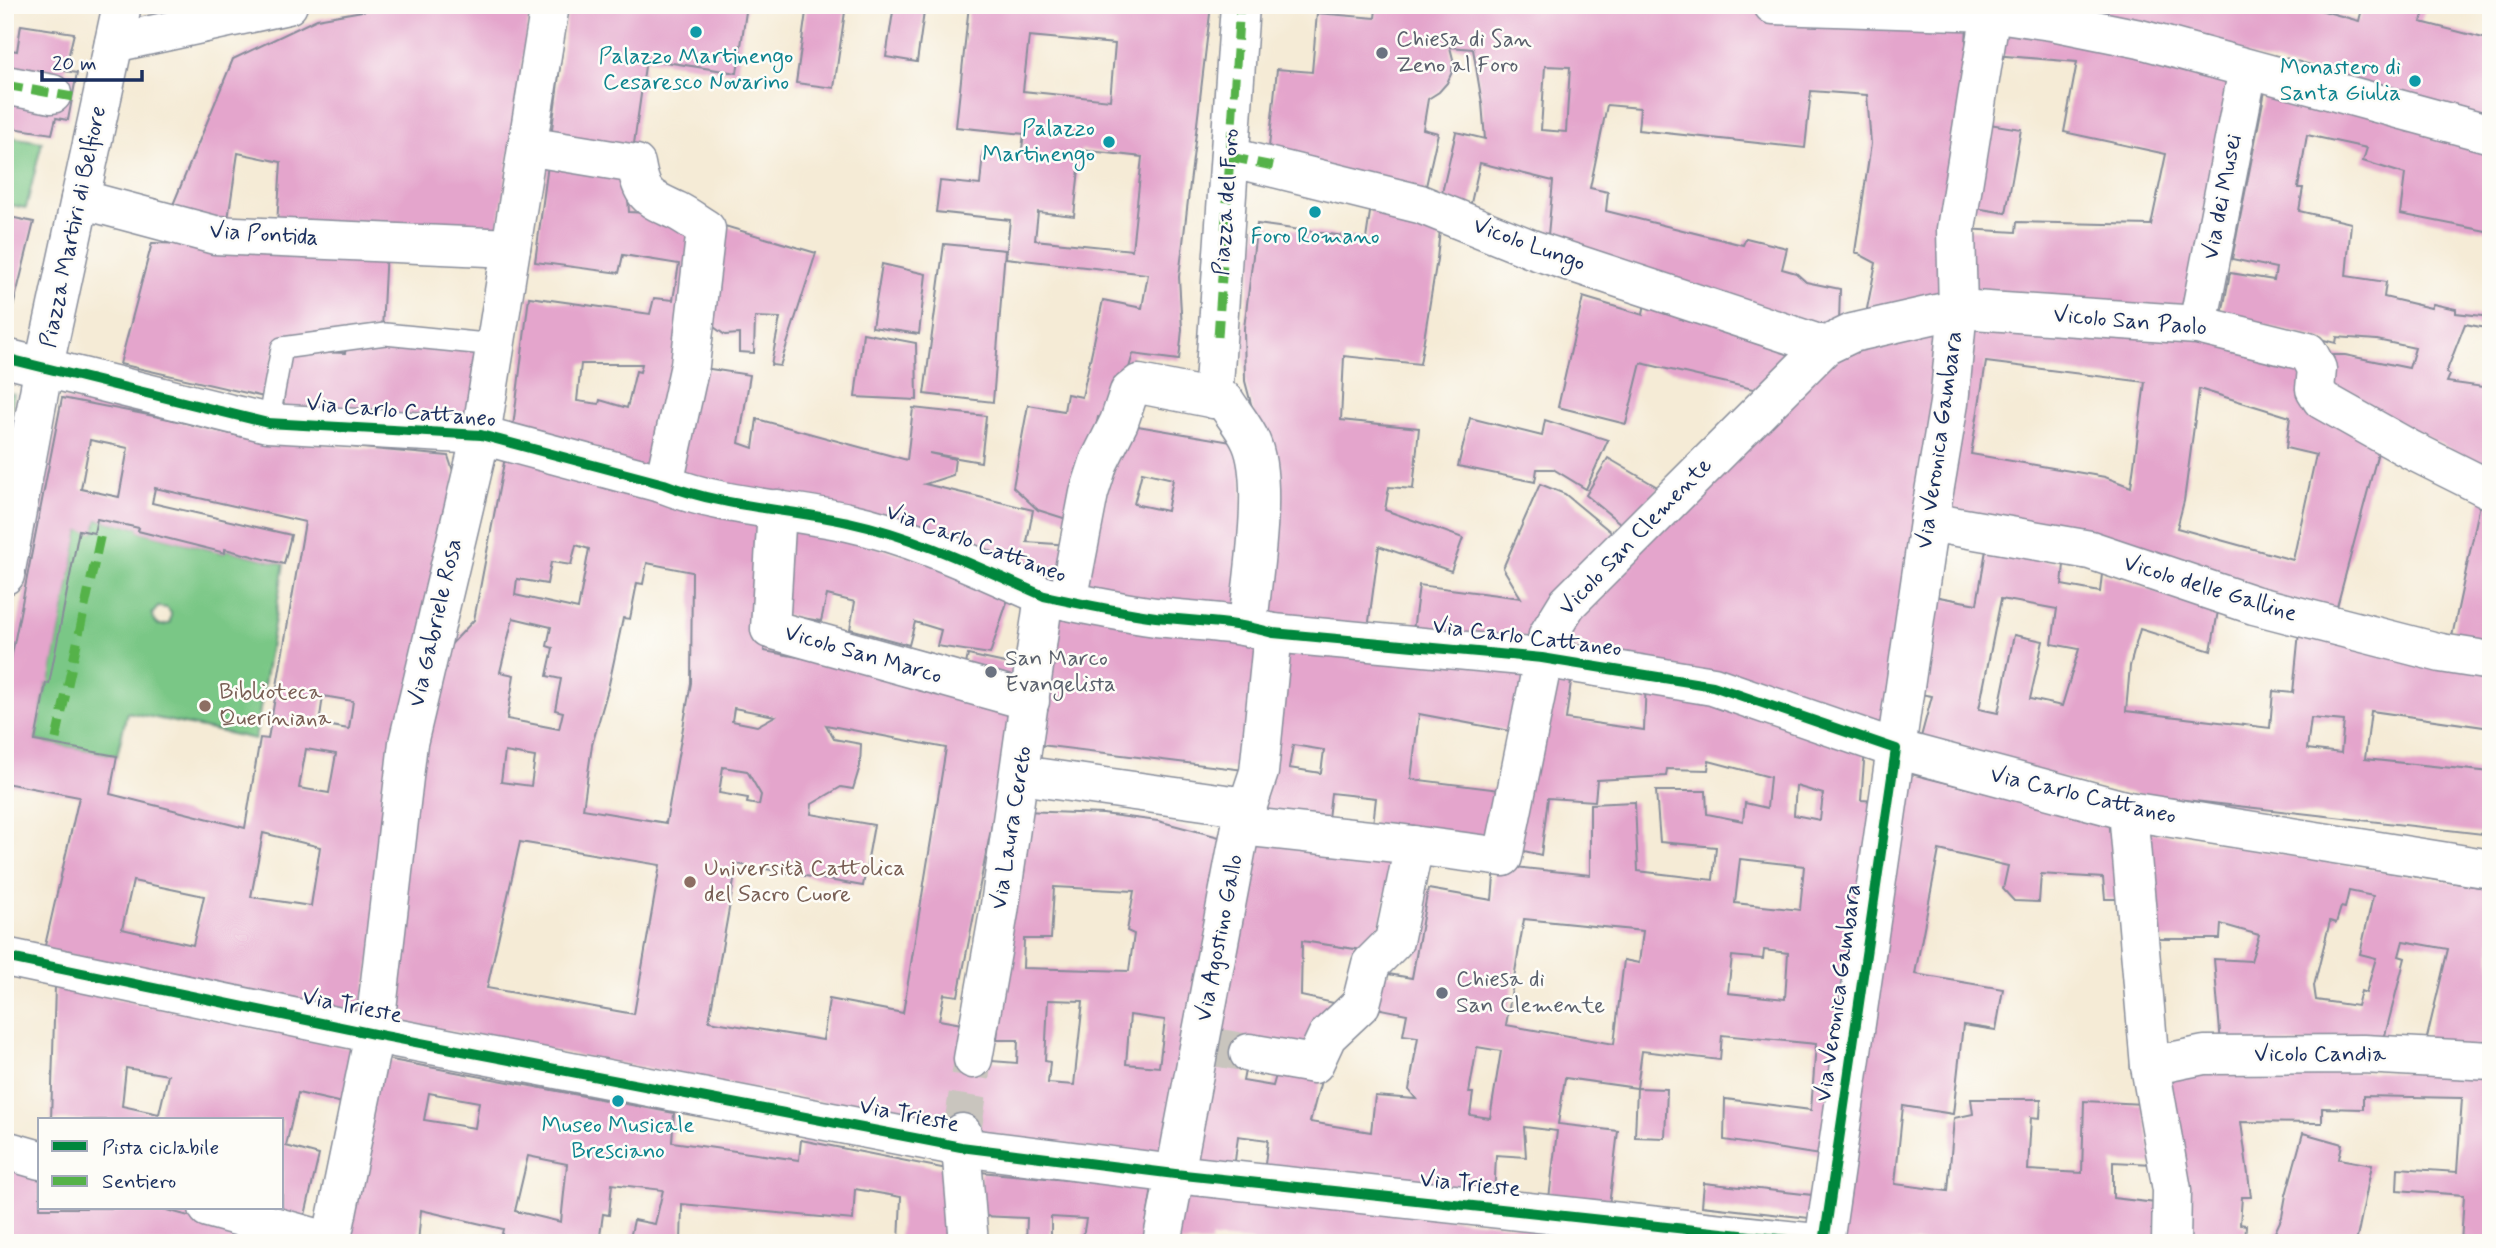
<svg xmlns="http://www.w3.org/2000/svg" width="2496" height="1248" font-family="Mynerve,sans-serif">
	<rect width="100%" height="100%" fill="#fdfcf7"/>
	<filter id="ink" filterUnits="userSpaceOnUse"><feTurbulence type="fractalNoise" baseFrequency=".0143" numOctaves="2"/><feDisplacementMap in="SourceGraphic" scale="14" xChannelSelector="R" yChannelSelector="G"/><feConvolveMatrix kernelMatrix="1 2 1 2 8 2 1 2 1" color-interpolation-filters="sRGB"/></filter>
	<filter id="wash" filterUnits="userSpaceOnUse"><feTurbulence type="fractalNoise" baseFrequency=".00686" numOctaves="4" result="noise"/><feDisplacementMap in="SourceGraphic" scale="28" xChannelSelector="R" yChannelSelector="G"/><feGaussianBlur stdDeviation="1.57" result="paint"/><feColorMatrix in="noise" values="0 0 0 0 0 0 0 0 0 0 0 0 0 0 0 0 0 1.4 0 .05"/><feComposite in="paint" operator="in"/></filter>
	<g filter="url(#wash)">
		<rect width="100%" height="100%" fill="#f5ebd6"/>
		<g fill="#7ac786" stroke="#4a7b72" stroke-width="2" fill-rule="evenodd">
			<polygon points="5,136 42,142 26,208 5,204"/>
			<polygon points="5,392 14,394 5,443"/>
			<path d="M97,519L139,528V531L224,553L225,549L284,564L255,739L127,712L117,756L35,741L46,683H49L79,530L94,532ZM158,607L167,608L171,613L170,623C160,628 154,625 152,614Z"/>
		</g>
		<g id="blocks">
			<g fill="#e4a5cc" fill-rule="evenodd">
				<polygon points="396,5 531,5 497,240 277,224 281,162 238,153 227,226 170,212 233,59 317,19"/>
				<polygon points="568,5 747,5 737,73 646,59 632,158 550,144"/>
				<polygon points="807,5 846,5 834,88 796,83"/>
				<polygon points="894,5 925,5 917,62 886,57"/>
				<path d="M969,5H1211L1179,277L1182,329L1179,360L1133,354L1114,419L1098,417L1076,522L1038,510L1013,487L1028,405L1064,411L1067,394L1082,397L1103,300L1142,308L1148,274L1006,258L1010,220L936,212L940,181L980,185L983,152L1021,156L1024,134L956,127ZM1029,36L1115,44L1110,100L1023,91ZM1081,150L1142,157L1132,250L1035,240L1038,212L1074,216Z"/>
				<path d="M1473,5H1677L1967,25L1952,305L1864,324L1876,263L1855,252L1871,144L1867,95L1811,91L1805,148L1638,130L1640,108L1607,105L1590,188L1608,192L1606,211L1743,245L1746,238L1787,248L1782,269L1796,273L1806,282L1840,289L1839,323L1821,339L1547,246L1553,181L1480,163L1469,212L1441,197L1456,132L1485,139L1482,103L1473,49L1450,47L1453,59L1452,72L1447,83L1439,92L1428,99L1423,129L1438,133L1424,195L1268,157L1277,69L1312,72L1317,13L1375,18L1376,9L1473,7ZM1545,66L1570,67L1566,132L1541,130Z"/>
				<polygon points="2060,5 2302,5 2359,21 2363,5 2426,5 2421,22 2491,40 2491,121"/>
				<polygon points="21,25 74,33 65,71 77,73 68,120 56,118 52,134 5,127 5,49 17,51"/>
				<polygon points="1996,31 2081,39 2238,80 2189,316 1961,299 1965,229 2016,232 2017,222 2151,225 2166,154 2064,132 2077,62 1994,55"/>
				<polygon points="2266,86 2491,142 2491,232 2400,214 2405,174 2363,161 2367,148 2307,135 2298,188 2303,188 2299,211 2351,223 2346,276 2386,282 2384,297 2431,308 2433,304 2456,309 2456,313 2491,317 2491,329 2465,324 2446,373 2450,375 2447,382 2491,388 2491,467 2482,465 2334,390 2331,372 2334,355 2345,355 2409,368 2415,348 2377,340 2337,337 2336,343 2222,315 2230,273 2274,280 2276,268 2232,259"/>
				<polygon points="1983,123 2021,129 2006,213 1969,207"/>
				<path d="M549,157L626,169L629,212L666,214L697,237L660,478L512,435L529,297L650,314L654,298L673,300L679,264L623,255L619,273L535,262ZM581,364H642L640,372L636,371L627,408L600,400L599,404L577,401Z"/>
				<polygon points="1372,199 1441,219 1437,259 1420,364 1344,356 1341,420 1419,428 1413,489 1389,487 1385,510 1463,538 1451,571 1379,546 1368,629 1253,618 1265,457 1245,381 1244,328 1257,224 1366,239"/>
				<polygon points="5,216 34,222 6,336 5,336"/>
				<polygon points="718,224 816,253 780,366 771,365 780,318 755,317 754,353 739,352 739,334 725,335 700,317"/>
				<polygon points="152,243 386,249 382,330 277,341 264,397 120,364"/>
				<polygon points="944,244 1005,250 993,402 924,394"/>
				<polygon points="882,264 926,274 919,334 872,327"/>
				<polygon points="1646,295 1811,345 1770,393 1641,363 1626,424 1558,407 1583,297 1643,315"/>
				<polygon points="1949,315 1890,731 1569,647 1565,640 1578,607 1821,359"/>
				<path d="M1967,316L2190,333L2307,365L2381,441L2334,618L1939,505ZM1986,362L2145,382L2131,487L2105,477L1971,454ZM2199,389L2290,417L2286,448L2316,455L2293,560L2177,528L2184,501Z"/>
				<polygon points="863,333 916,343 917,400 855,397"/>
				<polygon points="383,339 487,349 476,423 283,407 289,351 345,353 347,344"/>
				<polygon points="697,367 750,375 739,443 753,448 757,419 907,460 913,408 986,416 981,462 929,453 955,459 953,475 925,484 1033,510 1027,542 1070,545 1064,594 671,482"/>
				<path d="M62,398L169,419L243,437L448,456L455,477L361,1015L44,950L79,797L5,783V690ZM90,440L128,448L119,497L81,489ZM155,488L305,522L268,739L260,738L245,828L110,794L117,756L35,741L46,683L49,684L79,530L94,533L97,519L139,528L138,531L225,553V549L284,564L291,535L152,503ZM323,696L353,701L349,729L319,724ZM306,749L336,754L329,793L299,788ZM263,833L320,847L311,906L251,897ZM133,881L204,896L193,945L122,929Z"/>
				<polygon points="1470,418 1542,436 1545,420 1608,440 1586,489 1553,469 1537,469 1535,482 1458,466"/>
				<path d="M1126,424L1243,444L1240,615L1078,592ZM1142,472L1173,479L1167,511L1134,504Z"/>
				<path d="M506,452L767,516L764,651L958,686L1017,713L1003,768L958,996L944,994L939,1020L967,1025L979,1060L1017,1063L1018,1040H997L1001,991L1023,811L1103,814L1158,821L1223,838L1171,1159L1040,1143L381,1018L418,748L443,653L474,620ZM576,545L589,549L578,609L515,595L517,579L547,584L551,562L571,565ZM647,563L692,572L691,683L666,823L583,809L592,745L608,689L623,618L630,619L637,583L643,584ZM513,618L551,627L547,646L553,648L547,676L561,679L555,710L563,712L559,729L507,719L514,675L500,672ZM734,708L775,716L757,726L732,721ZM826,725L946,748L903,1013L829,999L823,1040L709,1021L737,864L863,886L874,825L811,814L812,804L841,787L853,789L860,766L861,744L834,739ZM505,752L535,757L531,786L501,782ZM723,767L747,771L761,795L759,805L747,803L748,798L719,793ZM520,842L660,865L634,1014L487,988ZM1054,887L1134,891L1127,931L1134,934L1129,971L1023,968L1024,939H1051ZM1048,1000L1083,1001L1074,1085L1048,1083L1050,1062L1045,1061ZM1130,1015L1165,1020L1159,1067L1126,1064Z"/>
				<polygon points="1608,458 1659,488 1626,528 1586,495"/>
				<polygon points="1540,484 1565,494 1617,537 1528,638 1413,631 1419,585 1521,598 1503,568"/>
				<polygon points="2482,495 2491,498 2491,646 2450,646"/>
				<polygon points="784,522 928,561 1008,599 990,654 937,646 941,630 915,622 909,645 850,629 855,602 827,595 821,621 778,614"/>
				<path d="M1986,550L2064,564L2062,585L2100,592L2102,574L2218,611L2211,651L2140,629L2130,666L2126,711L2270,728L2273,691L2293,693L2299,632L2491,669V728L2371,711L2365,759L2491,772V835L2142,795L1918,748L1932,696L1914,693L1928,595L1977,604ZM2001,599L2057,609L2052,644L2079,649L2062,706L2030,699L2043,641L2014,635L1998,713L1979,709ZM2311,718L2344,721L2341,753L2307,749Z"/>
				<polygon points="1054,606 1262,636 1252,771 1032,744"/>
				<path d="M1283,643L1533,668L1521,733L1419,714L1411,779L1508,791L1496,847L1372,834L1376,798L1331,793L1327,827L1250,819ZM1293,745L1324,750L1321,773L1289,768Z"/>
				<polygon points="968,655 1019,666 1015,688 963,678"/>
				<path d="M1553,668L1572,674L1566,719L1644,730L1646,680L1865,749L1861,800L1875,801L1827,1156L1724,1140L1725,1099L1811,1110L1816,1044L1722,1035L1720,1060L1642,1051L1637,1088L1565,1078L1558,1124L1618,1131L1608,1214L1548,1207L1557,1131L1549,1130L1524,1127L1526,1157L1496,1155L1494,1200L1264,1172L1268,1140L1238,1136L1234,1169L1188,1163L1248,833L1396,848L1375,952L1302,941L1301,996L1334,1003L1311,1029L1304,1050L1250,1044L1243,1081L1273,1086L1279,1064L1323,1073L1310,1122L1371,1132L1375,1096L1416,1099L1409,1090L1418,1037L1403,1035L1407,1014L1371,1007L1376,972L1412,978L1428,889L1492,900L1495,865L1590,875V804L1635,802L1638,871L1713,880L1716,847L1660,842L1656,791H1706L1707,814L1743,821L1745,803L1767,808L1770,777L1709,761L1708,770L1667,769L1666,776L1597,780L1595,801L1548,798L1541,855L1512,848ZM1796,786L1823,794L1820,820L1794,815ZM1740,859L1804,866L1800,910L1735,903ZM1524,919L1643,931L1639,963L1624,960L1614,1044L1506,1025ZM1764,950L1788,953L1785,999L1728,993L1732,956L1763,959ZM1477,1047L1501,1051L1490,1118L1470,1115L1473,1093H1469Z"/>
				<polygon points="1899,771 2111,824 2124,899 2105,899 2103,878 2041,874 2039,902 2014,901 2003,889 2008,866 1939,850 1915,974 2003,989 1996,1030 1963,1025 1953,1114 1903,1106 1895,1184 1948,1191 1954,1118 1973,1114 1971,1099 2041,1099 2040,1118 2031,1117 2028,1170 2082,1173 2084,1101 2143,1104 2153,1164 2113,1162 2113,1198 2164,1204 2161,1243 1855,1243 1836,1240"/>
				<path d="M2144,831L2491,889V1050L2425,1046L2448,949L2403,941L2399,956L2405,958L2383,1043L2221,1044L2214,959L2251,961L2259,935L2221,924L2220,939H2151ZM2349,891L2373,896L2360,954L2376,958L2366,993L2361,991L2357,1006L2316,1000L2314,986L2330,921L2336,923L2341,907L2345,908Z"/>
				<path d="M55,986L359,1050L347,1104L298,1093L286,1146L319,1155L303,1224L248,1208H282V1120H51ZM126,1068L168,1075L159,1114L122,1106Z"/>
				<path d="M381,1058L674,1113L672,1142L799,1160L801,1140L947,1169L952,1243H899L901,1197L855,1189L853,1220L682,1204L681,1243H629L634,1220L655,1224L663,1190L612,1184L609,1215L603,1214L599,1243H500L503,1229L421,1210L418,1243H346ZM429,1093L479,1102L475,1128L424,1120ZM528,1156L567,1164L561,1222L515,1211Z"/>
				<polygon points="2161,1072 2491,1072 2491,1243 2461,1243 2464,1195 2397,1190 2398,1168 2457,1172 2462,1098 2363,1096 2363,1109 2322,1108 2322,1123 2241,1122 2251,1197 2242,1197 2240,1224 2246,1225 2245,1243 2178,1243"/>
				<polygon points="1637,1088 1667,1089 1665,1138 1635,1137"/>
				<polygon points="2303,1133 2342,1144 2339,1159 2372,1165 2356,1243 2270,1243 2282,1217 2286,1195"/>
				<polygon points="5,1167 40,1176 40,1208 159,1208 264,1236 264,1243 75,1243 48,1236 47,1243 5,1243"/>
				<polygon points="980,1172 1152,1188 1143,1243 1082,1243 1086,1219 1051,1217 1051,1243 1026,1243 1027,1218 982,1216"/>
				<polygon points="1704,1183 1812,1195 1809,1218 1702,1206"/>
				<polygon points="1179,1190 1680,1243 1253,1243 1254,1241 1212,1238 1211,1243 1170,1243"/>
			</g>
		</g>
	</g>
	<g filter="url(#ink)">
		<use href="#blocks" fill-opacity="0" stroke="#888d9a" stroke-width="2"/>
		<g fill="none" stroke-linecap="round" stroke-linejoin="round">
			<g stroke="#c9c5be" stroke-width="38" stroke-dasharray="38 19" stroke-linecap="butt">
				<polyline points="1208,1046 1249,1053"/>
				<polyline points="962,1133 973,1059"/>
			</g>
			<defs>
				<polyline id="lane" points="268,423 282,348 385,334 496,345"/>
				<g id="street">
					<polyline points="1773,5 1991,12 2051,21 2140,39 2491,134"/>
					<polyline points="114,43 288,5"/>
					<polyline points="5,85 52,94"/>
					<path d="M527,146L636,164C642,198 649,198 677,211C687,216 696,223 706,229L690,365L664,484"/>
					<polyline points="1230,157 1420,204 1534,250 1825,346"/>
					<polyline points="80,199 215,235 511,248"/>
					<polyline points="2198,325 2248,69"/>
					<path d="M5,358L268,423L481,435L664,484C722,507 787,509 848,522C917,537 980,568 1044,596C1081,604 1119,612 1156,617C1195,621 1235,622 1273,633L1542,658L1713,686L1896,749L2128,811L2491,869"/>
					<polyline points="1213,399 1240,5"/>
					<polyline points="777,509 770,629 1030,701"/>
					<polyline points="1929,522 2090,550 2254,605 2441,653 2491,661"/>
					<polyline points="5,575 44,366 122,5"/>
					<path d="M1068,601L1089,493L1099,462L1119,422L1129,392L1139,384L1225,401C1233,414 1245,428 1251,442C1269,482 1252,580 1248,625"/>
					<polyline points="1020,775 1247,807"/>
					<polyline points="2128,811 2150,1066 2172,1190 2171,1243"/>
					<polyline points="1241,826 1397,843 1503,857 1548,635 1567,604 1825,346 1852,333 1958,309 2198,325 2308,352 2317,369 2315,389 2322,400 2411,450 2491,490"/>
					<polyline points="5,957 374,1034 961,1147 1175,1174 1816,1243"/>
					<polyline points="1249,1053 1314,1064 1327,1036 1361,1004 1371,964 1394,941 1414,845"/>
					<polyline points="973,1059 999,912 1044,596"/>
					<polyline points="2150,1066 2204,1055 2364,1054 2491,1061"/>
					<polyline points="962,1133 961,1147 969,1243"/>
					<polyline points="5,1150 40,1160"/>
					<polyline points="208,1208 331,1242"/>
					<polyline points="331,1243 374,1034 408,743 481,435 550,5"/>
					<polyline points="1162,1243 1241,826 1259,772 1273,633"/>
					<polyline points="1824,1243 1929,522 1949,403 1958,309 1956,229 1992,5"/>
				</g>
			</defs>
			<use href="#lane" stroke="#888d9a" stroke-width="24"/>
			<use href="#street" stroke="#888d9a" stroke-width="41"/>
			<use href="#lane" stroke="#fff" stroke-width="21"/>
			<use href="#street" stroke="#fff" stroke-width="38"/>
			<g stroke="#55b248" stroke-width="9" stroke-dasharray="18 9" stroke-linecap="butt">
				<polyline points="5,85 73,97"/>
				<polyline points="1230,157 1273,166"/>
				<polyline points="1218,337 1240,5"/>
				<polyline points="56,739 102,529"/>
			</g>
			<defs>
				<g id="cycleway">
					<path d="M5,358L268,423L481,435L664,484C722,507 787,509 848,522C917,537 980,568 1044,596C1081,604 1119,612 1156,617C1195,621 1235,622 1273,633L1542,658L1713,686L1896,749L1824,1243"/>
					<polyline points="5,957 374,1034 961,1147 1175,1174 1816,1243"/>
				</g>
			</defs>
			<use href="#cycleway" stroke="#fdfcf7" stroke-width="15"/>
			<use href="#cycleway" stroke="#00873e" stroke-width="10"/>
		</g>
	</g>
	<g fill="#0f9aa8" stroke="#fdfcf7" stroke-width="2.5">
		<circle cx="696" cy="32" r="7"/>
		<circle cx="2415" cy="81" r="7"/>
		<circle cx="1109" cy="142" r="7"/>
		<circle cx="1315" cy="212" r="7"/>
		<circle cx="618" cy="1101" r="7"/>
	</g>
	<g fill="#6b7280" stroke="#fdfcf7" stroke-width="2.5">
		<circle cx="1382" cy="53" r="7"/>
		<circle cx="991" cy="672" r="7"/>
		<circle cx="1442" cy="993" r="7"/>
	</g>
	<g fill="#8d6e63" stroke="#fdfcf7" stroke-width="2.5">
		<circle cx="205" cy="706" r="7"/>
		<circle cx="690" cy="882" r="7"/>
	</g>
	<g text-anchor="middle" dominant-baseline="central" stroke-width="5" stroke-linejoin="round" paint-order="stroke">
		<g font-size="23" fill="#5b616d" stroke="#fdfcf7" text-anchor="start">
			<text x="1396" y="40">Chiesa di San<tspan x="1396" dy="26">Zeno al Foro</tspan></text>
			<text x="1005" y="659">San Marco<tspan x="1005" dy="26">Evangelista</tspan></text>
			<text x="1456" y="980">Chiesa di<tspan x="1456" dy="26">San Clemente</tspan></text>
		</g>
		<g font-size="23" fill="#0d838f" stroke="#fdfcf7">
			<text x="696" y="57">Palazzo Martinengo<tspan x="696" dy="26">Cesaresco Novarino</tspan></text>
			<text x="2401" y="68" text-anchor="end">Monastero di<tspan x="2401" dy="26">Santa Giulia</tspan></text>
			<text x="1095" y="129" text-anchor="end">Palazzo<tspan x="1095" dy="26">Martinengo</tspan></text>
			<text x="1315" y="237">Foro Romano</text>
			<text x="618" y="1126">Museo Musicale<tspan x="618" dy="26">Bresciano</tspan></text>
		</g>
		<g font-size="23" fill="#1b2f5e" stroke="#fdfcf7">
			<text transform="translate(2223 197) rotate(-79)">Via dei Musei</text>
			<text transform="translate(1227 202) rotate(-86)">Piazza del Foro</text>
			<text transform="translate(74 227) rotate(-78)">Piazza Martiri di Belfiore</text>
			<text transform="translate(264 235) rotate(4)">Via Pontida</text>
			<text transform="translate(1529 245) rotate(20)">Vicolo Lungo</text>
			<text transform="translate(2130 322) rotate(5)">Vicolo San Paolo</text>
			<text transform="translate(401 412) rotate(5)">Via Carlo Cattaneo</text>
			<text transform="translate(1940 440) rotate(-82)">Via Veronica Gambara</text>
			<text transform="translate(1636 537) rotate(-46)">Vicolo San Clemente</text>
			<text transform="translate(976 544) rotate(20)">Via Carlo Cattaneo</text>
			<text transform="translate(2210 589) rotate(17)">Vicolo delle Galline</text>
			<text transform="translate(436 623) rotate(-77)">Via Gabriele Rosa</text>
			<text transform="translate(1527 638) rotate(7)">Via Carlo Cattaneo</text>
			<text transform="translate(863 655) rotate(16)">Vicolo San Marco</text>
			<text transform="translate(2083 796) rotate(13)">Via Carlo Cattaneo</text>
			<text transform="translate(1012 828) rotate(-81)">Via Laura Cereto</text>
			<text transform="translate(1220 938) rotate(-79)">Via Agostino Gallo</text>
			<text transform="translate(1839 993) rotate(-82)">Via Veronica Gambara</text>
			<text transform="translate(352 1007) rotate(11)">Via Trieste</text>
			<text x="2320" y="1055">Vicolo Candia</text>
			<text transform="translate(909 1116) rotate(11)">Via Trieste</text>
			<text transform="translate(1470 1185) rotate(6)">Via Trieste</text>
		</g>
		<g font-size="23" fill="#785e54" stroke="#fdfcf7" text-anchor="start">
			<text x="219" y="693">Biblioteca<tspan x="219" dy="26">Queriniana</tspan></text>
			<text x="704" y="869">Università Cattolica<tspan x="704" dy="26">del Sacro Cuore</tspan></text>
		</g>
	</g>
	<rect width="2496" height="1248" fill="none" stroke="#fdfcf7" stroke-width="28"/>
	<rect x="38" y="1118" width="245" height="91" fill="#fdfcf7" stroke="#a3aaba" stroke-width="2"/>
	<rect x="52" y="1141" width="35" height="10" fill="#00873e" stroke="#a3aaba" stroke-width="2"/>
	<text x="102" y="1154" font-size="21" fill="#1b2f5e">Pista ciclabile</text>
	<rect x="52" y="1176" width="35" height="10" fill="#55b248" stroke="#a3aaba" stroke-width="2"/>
	<text x="102" y="1188" font-size="21" fill="#1b2f5e">Sentiero</text>
	<path d="M42 70v10h100v-10" fill="none" stroke="#1b2f5e" stroke-width="3.5"/>
	<text x="52" y="70" font-size="21" fill="#1b2f5e" stroke="#fdfcf7" stroke-width="5" paint-order="stroke">20 m</text>
</svg>
